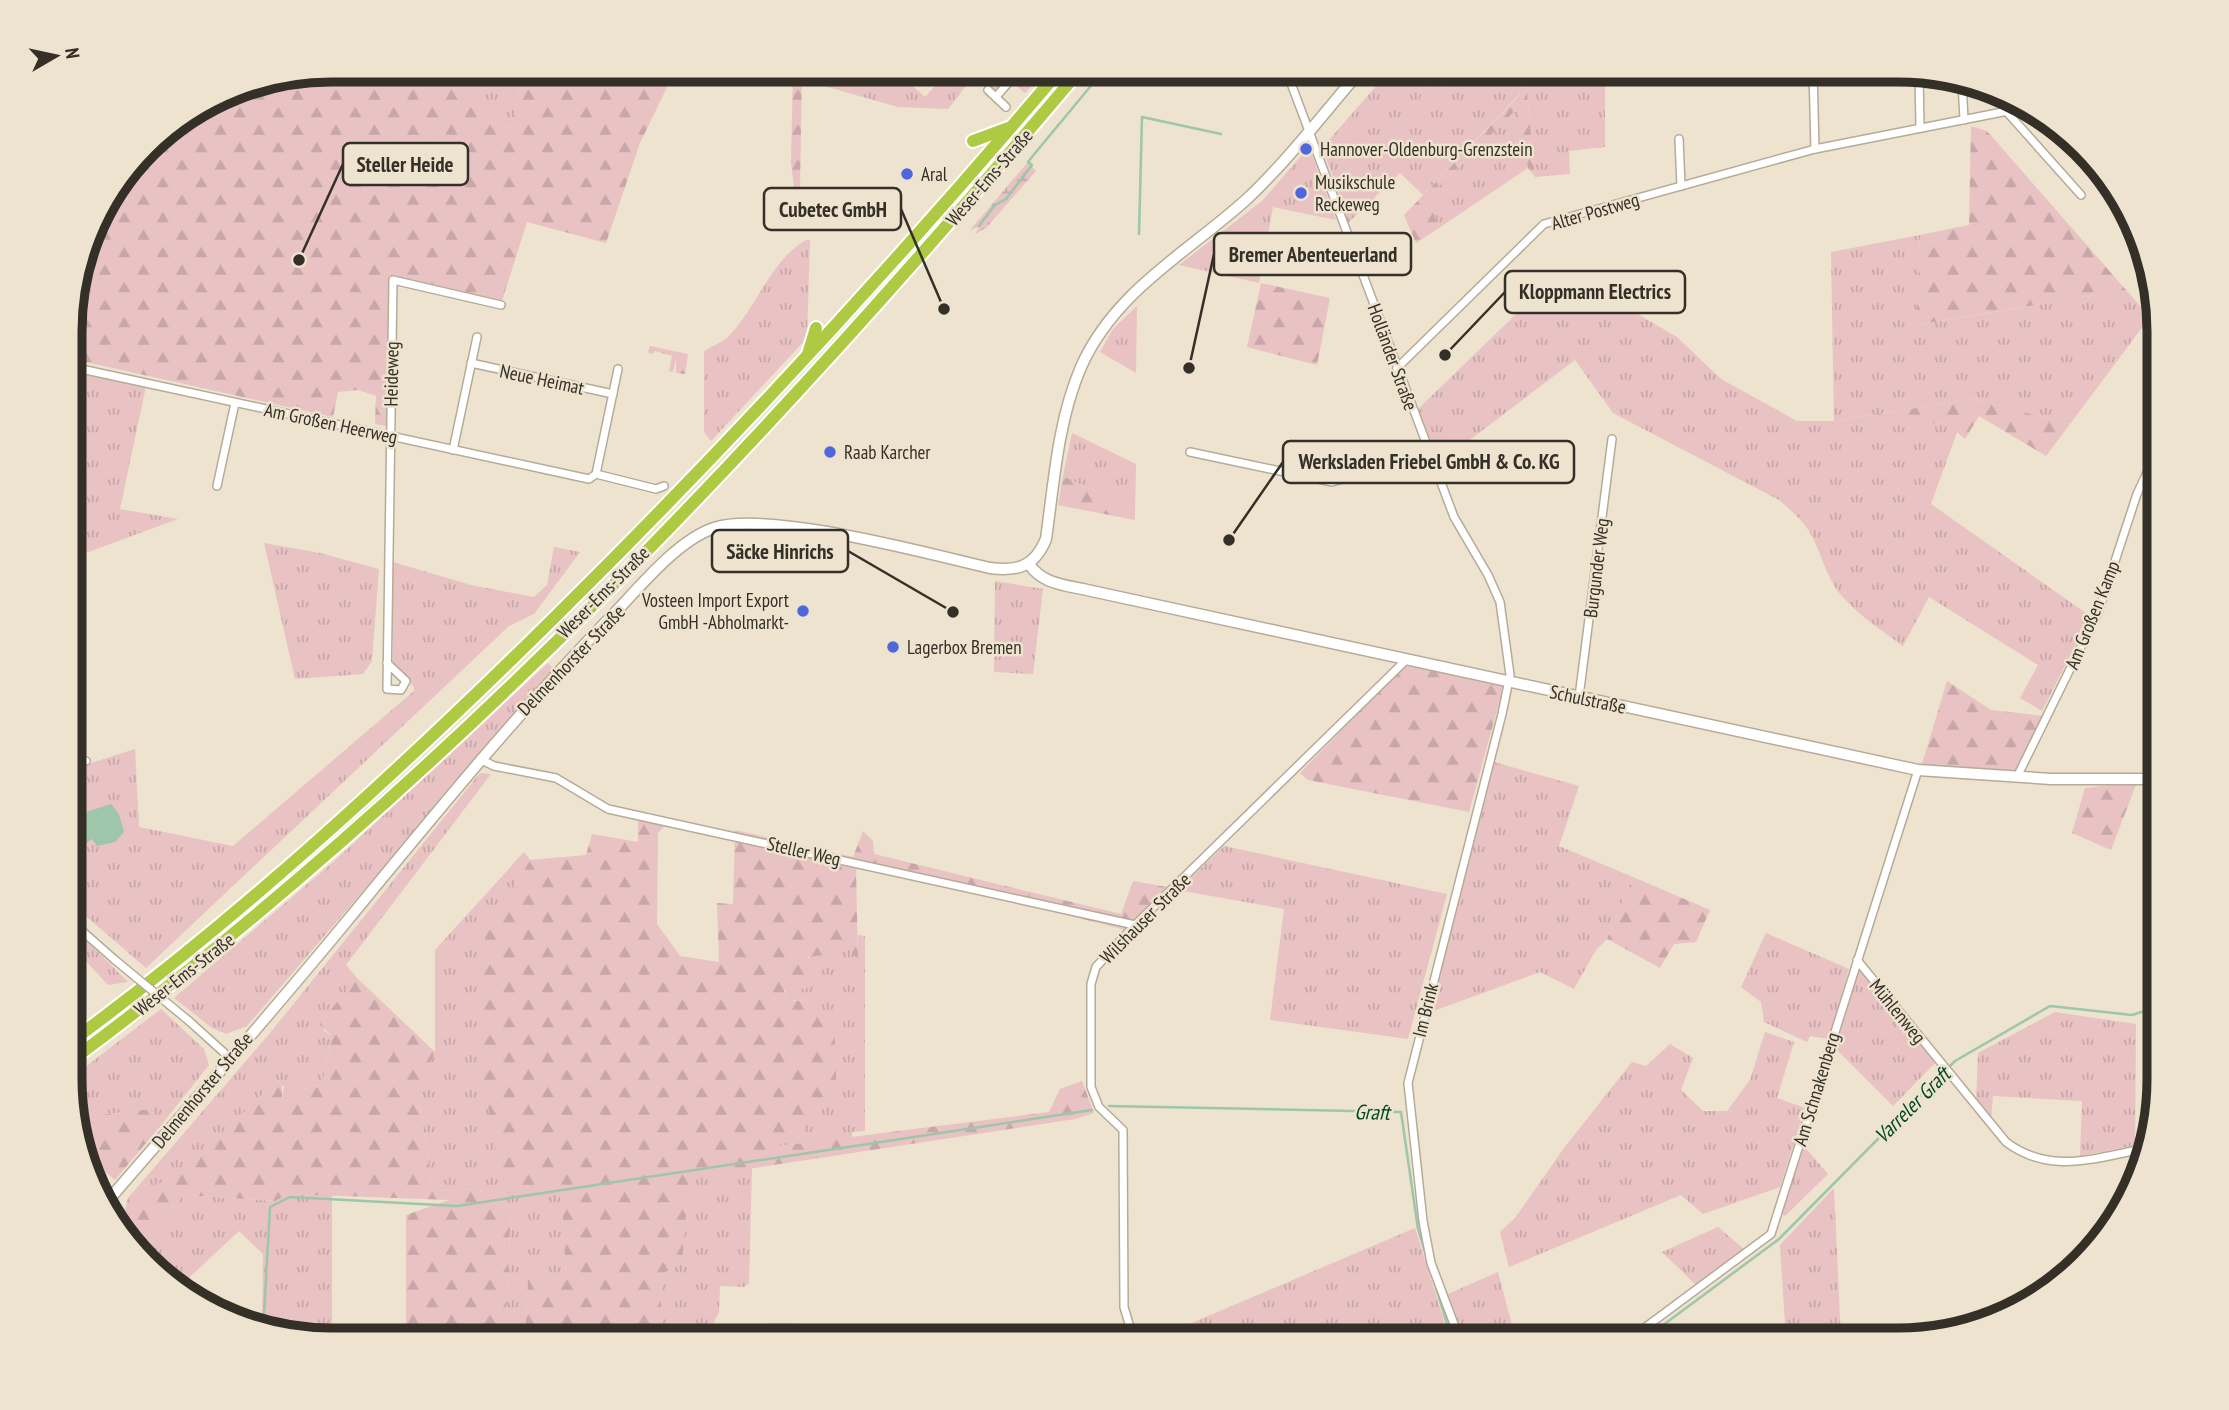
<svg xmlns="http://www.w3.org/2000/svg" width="2229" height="1410" font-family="'PT Sans Narrow',sans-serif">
	<defs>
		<pattern id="grass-tufts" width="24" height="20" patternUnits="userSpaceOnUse" patternTransform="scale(1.75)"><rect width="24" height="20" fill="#e9c2c3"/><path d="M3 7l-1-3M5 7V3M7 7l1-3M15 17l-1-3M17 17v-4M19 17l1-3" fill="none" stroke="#c8a7a8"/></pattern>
		<pattern id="forest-firs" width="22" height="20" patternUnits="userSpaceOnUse" patternTransform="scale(1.75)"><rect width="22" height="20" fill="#e9c2c3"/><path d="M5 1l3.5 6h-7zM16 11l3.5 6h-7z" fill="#c8a7a8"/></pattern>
		<pattern id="wetland-marsh" width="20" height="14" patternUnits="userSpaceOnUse" patternTransform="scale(1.75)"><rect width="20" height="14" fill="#e9c2c3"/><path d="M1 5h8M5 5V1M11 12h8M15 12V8" fill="none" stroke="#c8a7a8"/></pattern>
	</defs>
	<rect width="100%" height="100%" fill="#ede3ce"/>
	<g fill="url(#grass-tufts)">
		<polygon points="506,70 524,70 511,129 491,121 473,96 479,71 505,90"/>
		<polygon points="809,70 901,70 898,73 925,97 950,70 1014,70 995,93 973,77 948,109 898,107 810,82"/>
		<polygon points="1024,70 1045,70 1025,93 1013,83"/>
		<polygon points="1390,70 1447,70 1336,185 1322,148"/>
		<polygon points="1460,70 1517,70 1520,94 1423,195 1400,173 1348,223 1338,192"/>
		<polygon points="1605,71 1605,147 1569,151 1570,174 1535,177 1526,81"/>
		<polygon points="1518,108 1528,168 1439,228 1429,201 1430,195"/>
		<polygon points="1309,147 1336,220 1273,207 1259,283 1179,265 1262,201"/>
		<path d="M1920,235L1917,325L2126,290L2150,317L2070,424L1972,399L1839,420L1960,424L1931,504L2090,616L2042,711L2020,698L2038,665L1929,597L1903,646C1881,630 1858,615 1840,594C1825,575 1821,551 1809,531C1801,519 1790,509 1779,500L1613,413L1575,360L1442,461L1438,459L1418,409L1545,286L1548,304L1597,296L1612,299L1677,337L1721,379L1797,421H1834L1831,252Z"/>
		<path d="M806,240H810L807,338L711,441L704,432V351C712,346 721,343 728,337C757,308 769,262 806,240Z"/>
		<polygon points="1137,306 1136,373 1100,352 1113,329"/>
		<polygon points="72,371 146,386 120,509 178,519 72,558"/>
		<polygon points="1072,433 1136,464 1135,511 1063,476"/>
		<polygon points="264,543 320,553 379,569 372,661 363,674 295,679"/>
		<polygon points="554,547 580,552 534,614 509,626 146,968 72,904 72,851 92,839 80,814 72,821 72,769 135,749 139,827 233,846 414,691 414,687 393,662 393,562 471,585 534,597 547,585"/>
		<polygon points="995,581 1043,589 1033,674 994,672"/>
		<polygon points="548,663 554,669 247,1026 226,1034 212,1028 174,998 332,863"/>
		<polygon points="1494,762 1579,786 1559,846 1633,877 1607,939 1596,950 1574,989 1540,972 1428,1013"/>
		<polygon points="480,773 491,774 346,965 357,978 323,1030 332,1036 322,1085 298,1090 292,1101 282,1100 284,1086 270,1081 261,1096 179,1175 128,1198 270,1033"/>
		<polygon points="1224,846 1447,894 1408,1039 1270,1020 1284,909 1178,890"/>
		<polygon points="524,852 530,860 485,936 561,1190 566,1280 528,1279 525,1340 505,1340 511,1208 477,1189 433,1191 418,1093 435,1052 435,950"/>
		<polygon points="72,926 128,982 108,985 72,946"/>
		<polygon points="1766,933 1849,969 1829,1039 1810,1036 1807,1042 1764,1022 1761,1002 1741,987"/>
		<path d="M858,935L865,936V1131L852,1132V1137L771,1147V1134L807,1106L837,1104L808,1001L784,1000C784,971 816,952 838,939L858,958Z"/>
		<polygon points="1860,966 1935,1063 1893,1106 1835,1048"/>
		<polygon points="161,1009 204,1049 209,1065 162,1124 150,1109 74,1118 72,1077"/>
		<polygon points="2055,1012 2136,1024 2135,1145 2080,1156 2082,1101 1993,1096 1991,1121 1976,1101 1978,1053"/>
		<polygon points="1765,1032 1794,1042 1777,1098 1805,1108 1780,1187 1703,1214 1681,1195 1509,1267 1500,1232 1515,1218 1564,1148 1632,1062 1646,1066 1670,1044 1693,1058 1681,1090 1703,1111 1727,1111 1750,1080"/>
		<polygon points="1803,1145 1828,1174 1785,1216 1781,1214"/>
		<polygon points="752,1167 749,1283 744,1287 720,1286 719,1312 705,1340 663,1340 660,1275 682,1263 688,1178"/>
		<polygon points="1834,1188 1841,1339 1786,1340 1780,1245"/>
		<polygon points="290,1194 332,1195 332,1340 262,1330 263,1254 239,1231 178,1288 135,1245 184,1195 275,1201"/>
		<polygon points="1718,1227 1745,1250 1696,1285 1662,1252"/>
		<polygon points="1415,1228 1450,1340 1166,1338 1187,1325"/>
		<polygon points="1498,1272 1516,1340 1465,1340 1448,1294"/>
		<polygon points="768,1323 808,1324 808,1340 768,1340"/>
	</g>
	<g fill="url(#forest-firs)">
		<polygon points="331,70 506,70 506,91 480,72 473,96 491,121 511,129 524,70 671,70 671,79 640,143 606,243 527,222 501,304 392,277 386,426 375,424 376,396 358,390 338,392 333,417 72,359 72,298 97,215 159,135 232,90"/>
		<polygon points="793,70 802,70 800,188 796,204 791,162"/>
		<polygon points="1447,70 1460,70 1338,192 1336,185"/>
		<polygon points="1517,70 1525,70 1535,177 1528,168 1517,109 1430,195 1429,201 1439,228 1416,243 1404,215 1520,95"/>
		<polygon points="1971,126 1987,131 2126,290 1916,325 1920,235 1969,225"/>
		<polygon points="1261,283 1330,298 1317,365 1247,347"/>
		<polygon points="650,346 688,354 685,374 676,373 676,358 673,372 669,371 672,356 655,351 652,354 648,352"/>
		<polygon points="1972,399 2070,424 2046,456 1979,416 1965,439 1957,432 1959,424 1834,421"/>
		<polygon points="1063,476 1135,511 1135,520 1058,505"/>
		<polygon points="1405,665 1504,685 1469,812 1308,780 1300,773"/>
		<polygon points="1947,681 1991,710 2044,716 2015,774 1922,764"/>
		<polygon points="2137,782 2111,850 2072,833 2085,788"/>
		<polygon points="638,820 666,824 658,833 657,924 680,956 719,962 717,903 733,904 735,830 853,857 863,831 873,841 874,854 1121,914 1133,881 1167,887 1126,930 867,864 856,870 858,959 838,940 831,954 808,957 809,988 784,990 785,1000 808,1001 834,1016 837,1105 807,1106 804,1135 771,1134 771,1147 1049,1112 1060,1089 1082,1081 1094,1113 1075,1119 689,1178 682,1263 660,1275 663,1340 525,1340 528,1279 566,1279 561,1191 502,1193 478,1044 485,936 530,860 586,855 592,834 638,842"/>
		<polygon points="1633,877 1710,910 1696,942 1674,944 1660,968 1607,939"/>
		<polygon points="357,978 435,1052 418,1093 433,1191 477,1189 511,1208 505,1340 406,1340 406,1215 449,1200 290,1194 275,1201 184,1195 135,1245 120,1229 128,1198 179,1174 261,1096 270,1081 282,1080 282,1100 291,1101 298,1090 322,1085 332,1036 319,1024"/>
		<polygon points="150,1109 162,1124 115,1180 89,1158 74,1118"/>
	</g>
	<polygon fill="url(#wetland-marsh)" points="1028,162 1036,171 986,228 975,234 979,227 970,230"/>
	<polygon fill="#9dc6aa" points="111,804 119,814 124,832 115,842 97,846 92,839 74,853 72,821 80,814"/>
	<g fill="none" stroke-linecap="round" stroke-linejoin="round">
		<g stroke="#9dc6aa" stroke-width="2.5">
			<polyline points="979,226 995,205 1006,199 1032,165 1028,162 1036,152 1104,70"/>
			<polyline points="1139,234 1142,117 1221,134"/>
			<polyline points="1109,1106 1401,1112 1418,1229 1452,1340"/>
			<polyline points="263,1331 270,1207 290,1197 457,1206 1092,1110"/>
			<polyline points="1643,1340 1779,1239 1955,1061 2050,1006 2132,1015 2151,1009 2158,926"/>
		</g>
		<defs>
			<g id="street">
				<polyline points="1286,70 1454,517 1488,575 1500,602 1510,675 1502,714 1408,1083 1423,1221 1431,1263 1460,1340"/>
				<polyline points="1813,70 1815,149"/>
				<polyline points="1919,73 1920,128"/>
				<polyline points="1962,81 1964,120"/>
				<polyline points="988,90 1006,107"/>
				<polyline points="2005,95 2006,111 2081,195"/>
				<polyline points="996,97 1019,70"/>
				<polyline points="1679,139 1681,186"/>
				<polyline points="471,363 613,394"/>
				<polyline points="72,367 589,479 596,474 618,369"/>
				<polyline points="1397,368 1544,224 1815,149 2028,107"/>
				<polyline points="453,450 477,337"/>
				<polyline points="1190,452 1332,482 1385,467 1439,478"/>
				<polyline points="596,474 656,489 664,486"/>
				<polyline points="217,486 235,403"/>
				<path d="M387,663L406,681L401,690L387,689C388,553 391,417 393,280L501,305"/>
				<polyline points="1579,697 1612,439"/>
				<polyline points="480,759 494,766 556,778 608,809 1135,925"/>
				<polyline points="72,766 86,761"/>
				<polyline points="2017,777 2099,610 2137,494 2158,449"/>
				<polyline points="72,922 115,960"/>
				<path d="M1857,960L2006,1142C2051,1176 2097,1157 2148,1148"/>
				<polyline points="189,1021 230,1058"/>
				<polyline points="1126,1340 1137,1332"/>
				<polyline points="1148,1340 1130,1327 1124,1307 1123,1130 1099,1107 1091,1087 1091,984 1096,967 1135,925 1407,659"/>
				<polyline points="1622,1340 1639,1332 1771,1234 1918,770"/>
			</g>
			<g id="secondary">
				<path d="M1029,564C1042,584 1065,585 1087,590L1918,770L2051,779H2158"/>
				<path d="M106,1203C187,1109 269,1016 347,921C431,819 514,717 606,622C635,593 675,541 714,528C768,510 929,554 990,568C1018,572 1035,566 1046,539C1054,482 1058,420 1081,367C1115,290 1189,252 1248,198C1289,159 1324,113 1361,70"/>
			</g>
			<g id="highway">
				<polyline points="973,141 1008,128"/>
				<polyline points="808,354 816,328"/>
				<path d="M72,1041C244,914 402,768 554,618C731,443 899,260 1060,70"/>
				<path d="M72,1060C449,780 778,428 1080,70"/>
			</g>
		</defs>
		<use href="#street" stroke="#b5ab98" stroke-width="10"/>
		<use href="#secondary" stroke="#b5ab98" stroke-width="13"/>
		<use href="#highway" stroke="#fff" stroke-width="16"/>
		<use href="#street" stroke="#fff" stroke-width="7"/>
		<use href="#secondary" stroke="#fff" stroke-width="10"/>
		<use href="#highway" stroke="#aeca42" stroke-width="12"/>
		<defs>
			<polyline id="street-bridge" points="115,960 189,1021"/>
		</defs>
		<use href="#street-bridge" stroke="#b5ab98" stroke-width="10" stroke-linecap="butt"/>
		<use href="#street-bridge" stroke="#fff" stroke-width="7"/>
	</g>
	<g fill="#5066db" stroke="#ede3ce" stroke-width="2.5">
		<circle cx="1306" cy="149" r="7"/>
		<circle cx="907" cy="174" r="7"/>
		<circle cx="1301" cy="193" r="7"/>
		<circle cx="830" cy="452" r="7"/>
		<circle cx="803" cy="611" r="7"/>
		<circle cx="893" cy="647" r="7"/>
	</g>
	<g text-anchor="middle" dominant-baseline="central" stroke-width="5" stroke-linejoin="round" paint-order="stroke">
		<g font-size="19" fill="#343028" stroke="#ede3ce" text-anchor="start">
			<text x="1320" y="149">Hannover-Oldenburg-Grenzstein</text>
			<text x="921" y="174">Aral</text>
			<text x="1315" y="182">Musikschule<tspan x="1315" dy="22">Reckeweg</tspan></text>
			<text x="844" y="452">Raab Karcher</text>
			<text x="789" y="600" text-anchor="end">Vosteen Import Export<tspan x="789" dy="22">GmbH -Abholmarkt-</tspan></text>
			<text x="907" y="647">Lagerbox Bremen</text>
		</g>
		<g font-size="19" fill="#343028" stroke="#ede3ce">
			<text transform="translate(989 177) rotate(-49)">Weser-Ems-Straße</text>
			<text transform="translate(1595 211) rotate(-16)">Alter Postweg</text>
			<text transform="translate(1393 357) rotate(70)">Holländer Straße</text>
			<text transform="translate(391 374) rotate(-89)">Heideweg</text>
			<text transform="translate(542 379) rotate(12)">Neue Heimat</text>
			<text transform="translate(331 423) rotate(12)">Am Großen Heerweg</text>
			<text transform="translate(1596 568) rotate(-83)">Burgunder Weg</text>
			<text transform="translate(603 592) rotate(-45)">Weser-Ems-Straße</text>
			<text transform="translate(2092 615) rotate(-68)">Am Großen Kamp</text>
			<text transform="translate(571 660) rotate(-46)">Delmenhorster Straße</text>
			<text transform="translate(1588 699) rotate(12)">Schulstraße</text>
			<text transform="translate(804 851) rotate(13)">Steller Weg</text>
			<text transform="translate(1145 918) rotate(-45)">Wilshauser Straße</text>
			<text transform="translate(184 974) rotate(-38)">Weser-Ems-Straße</text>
			<text transform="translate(1425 1010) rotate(-76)">Im Brink</text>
			<text transform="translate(1898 1011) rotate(51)">Mühlenweg</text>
			<text transform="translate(1816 1089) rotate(-73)">Am Schnakenberg</text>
			<text transform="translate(202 1090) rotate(-50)">Delmenhorster Straße</text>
		</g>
		<g font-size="21" font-style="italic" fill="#004825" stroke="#ede3ce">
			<text transform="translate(1912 1105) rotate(-45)">Varreler Graft</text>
			<text transform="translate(1372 1112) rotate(1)">Graft</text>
		</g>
	</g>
	<path d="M0 0H2229V1410H0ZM331 82H1898A249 249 0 0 1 2147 331V1079A249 249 0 0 1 1898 1328H331A249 249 0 0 1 82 1079V331A249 249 0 0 1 331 82Z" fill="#ede3ce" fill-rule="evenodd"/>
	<path fill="none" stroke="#343028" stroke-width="9" d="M331 82H1898A249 249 0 0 1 2147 331V1079A249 249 0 0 1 1898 1328H331A249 249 0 0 1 82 1079V331A249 249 0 0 1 331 82Z"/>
	<path fill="none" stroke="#343028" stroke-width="2.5" d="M299 260L343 164M944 309L901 209M1189 368L1214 254M1445 355L1505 292M1229 540L1283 462M953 612L848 551"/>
	<g fill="#343028" stroke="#ede3ce" stroke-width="2.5">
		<circle cx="299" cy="260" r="7"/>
		<circle cx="944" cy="309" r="7"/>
		<circle cx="1189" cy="368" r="7"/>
		<circle cx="1445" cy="355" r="7"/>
		<circle cx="1229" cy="540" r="7"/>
		<circle cx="953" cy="612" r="7"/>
	</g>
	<g fill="#ede3ce" stroke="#343028" stroke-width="2.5">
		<rect x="343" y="143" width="125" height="42" rx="7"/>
		<rect x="764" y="188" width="137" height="42" rx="7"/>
		<rect x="1214" y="233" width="197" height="42" rx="7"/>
		<rect x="1505" y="271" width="180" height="42" rx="7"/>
		<rect x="1283" y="441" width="291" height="42" rx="7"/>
		<rect x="712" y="530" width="136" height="42" rx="7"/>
	</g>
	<g font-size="21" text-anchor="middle" font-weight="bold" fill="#343028">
		<text x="405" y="172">Steller Heide</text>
		<text x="833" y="217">Cubetec GmbH</text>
		<text x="1313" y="262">Bremer Abenteuerland</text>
		<text x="1595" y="299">Kloppmann Electrics</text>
		<text x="1429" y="469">Werksladen Friebel GmbH &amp; Co. KG</text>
		<text x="780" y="559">Säcke Hinrichs</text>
	</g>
	<g transform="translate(56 56) rotate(81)" stroke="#ede3ce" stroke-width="5" paint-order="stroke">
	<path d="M0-5L12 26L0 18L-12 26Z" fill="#343028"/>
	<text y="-10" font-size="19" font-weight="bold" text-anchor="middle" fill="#343028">N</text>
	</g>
</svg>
